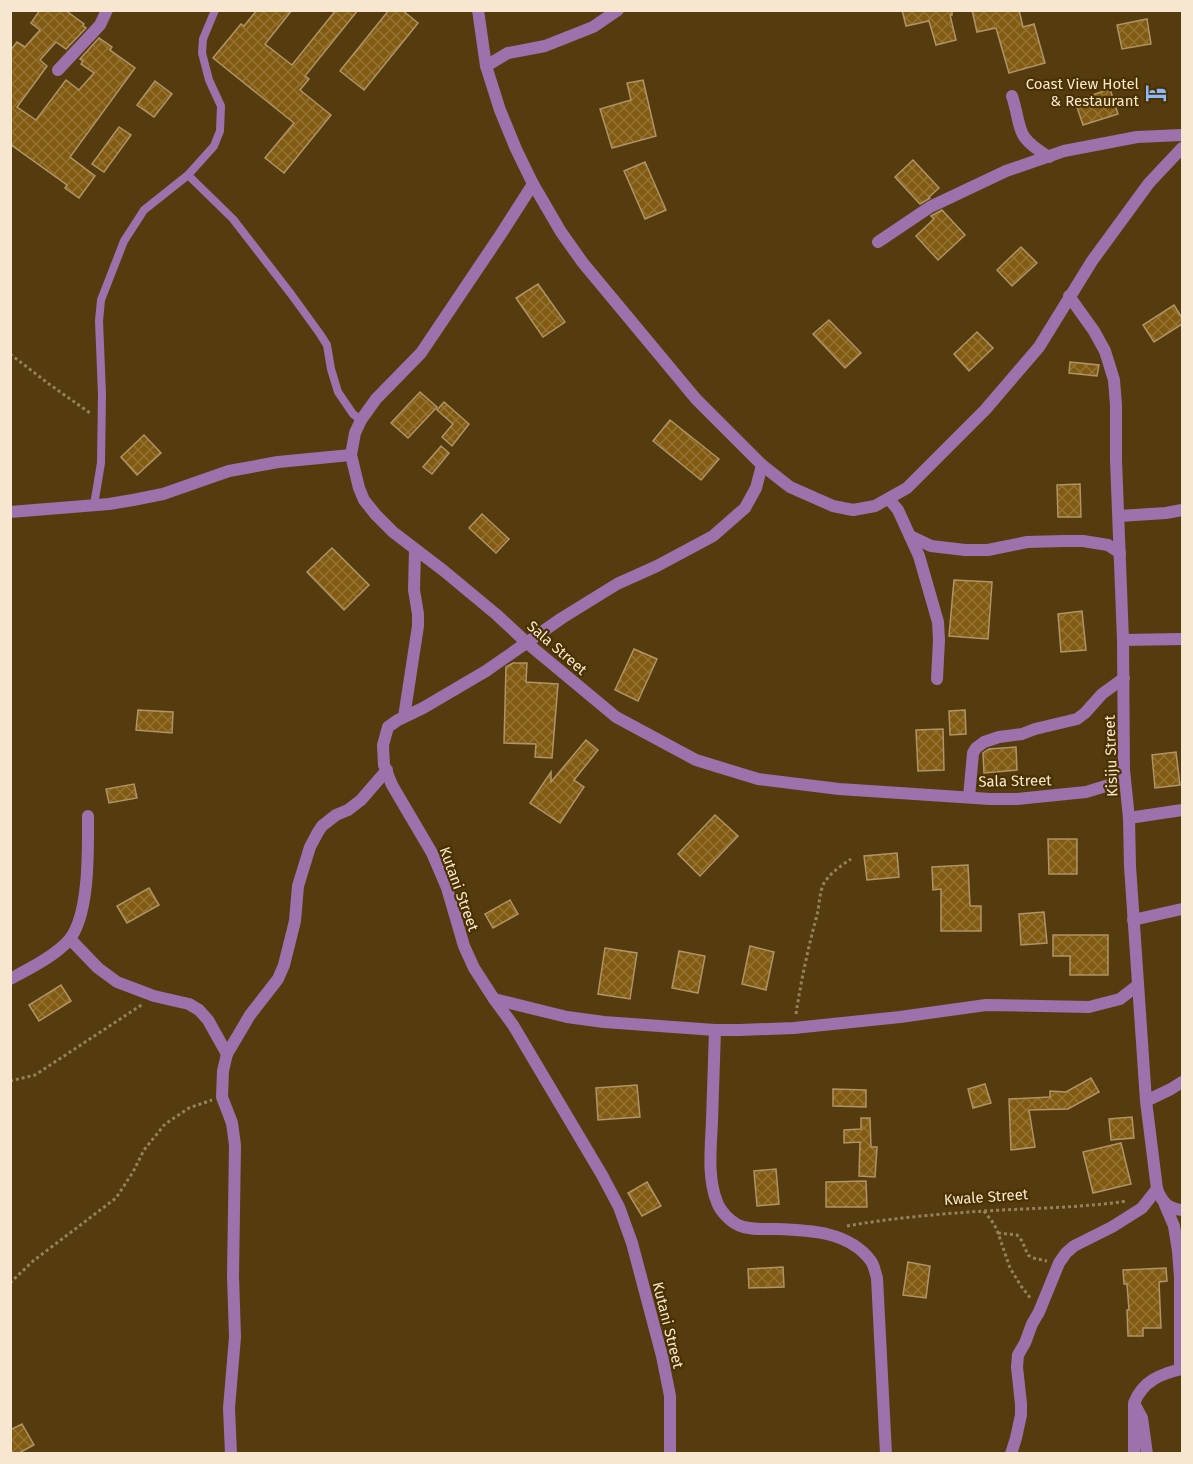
<svg xmlns="http://www.w3.org/2000/svg" width="1193" height="1464" font-family="'Fira Sans',sans-serif">
	<defs>
		<pattern id="building-cross-hatch" width="8" height="8" patternUnits="userSpaceOnUse" patternTransform="scale(1.5)"><rect width="8" height="8" fill="#825b12"/><path d="M0 0l8 8M0 8l8-8" fill="none" stroke="#947333"/></pattern>
	</defs>
	<rect width="100%" height="100%" fill="#553c0e"/>
	<g fill="url(#building-cross-hatch)" stroke="#b09367" stroke-width="1.5">
		<polygon points="40,10 65,10 84,24 83,26 86,28 66,49 56,42 40,60 47,66 17,107 36,120 66,80 79,90 94,73 81,64 83,61 80,59 99,38 112,47 110,50 135,68 70,157 95,176 79,198 65,188 67,185 10,144 10,51 17,42 25,47 40,30 31,23"/>
		<polygon points="257,10 292,10 265,44 292,65 336,10 358,10 305,76 309,79 300,90 331,115 284,173 265,158 294,123 213,58 241,24 244,26"/>
		<polygon points="389,10 402,10 418,23 364,90 340,71"/>
		<polygon points="902,10 952,10 952,15 950,15 956,40 936,45 929,21 906,26"/>
		<polygon points="972,10 1019,10 1023,27 1034,24 1045,63 1009,73 996,28 977,32"/>
		<polygon points="1147,19 1151,44 1122,49 1117,25"/>
		<polygon points="643,80 656,136 612,148 600,109 631,100 627,83"/>
		<polygon points="155,81 172,94 154,117 137,105"/>
		<polygon points="1110,89 1118,114 1083,125 1075,101"/>
		<polygon points="119,127 131,135 104,172 92,164"/>
		<polygon points="913,160 939,188 929,197 930,198 920,204 895,177"/>
		<polygon points="645,162 666,210 645,219 624,171"/>
		<polygon points="942,210 965,235 938,260 916,236 934,219 931,216"/>
		<polygon points="1021,247 1037,263 1012,286 997,270"/>
		<polygon points="538,284 565,322 543,337 516,298"/>
		<polygon points="1174,305 1182,318 1182,324 1154,342 1143,325"/>
		<polygon points="829,320 861,353 845,368 813,334"/>
		<polygon points="977,332 993,348 969,371 954,354"/>
		<polygon points="1070,362 1099,365 1097,376 1069,373"/>
		<polygon points="420,392 437,407 408,438 391,423"/>
		<polygon points="444,402 469,424 452,446 442,437 453,424 437,410"/>
		<polygon points="670,420 719,459 701,480 653,441"/>
		<polygon points="144,435 161,453 137,475 121,457"/>
		<polygon points="441,446 449,453 432,474 423,467"/>
		<polygon points="1080,484 1081,517 1058,517 1057,485"/>
		<polygon points="482,514 509,539 496,553 469,528"/>
		<polygon points="332,548 369,585 344,610 307,572"/>
		<polygon points="954,580 992,582 988,639 949,636"/>
		<polygon points="1082,611 1086,650 1061,652 1058,614"/>
		<polygon points="634,649 657,659 638,701 615,690"/>
		<polygon points="513,663 527,663 526,682 558,684 552,758 535,757 536,744 504,743 506,667"/>
		<polygon points="138,710 173,712 172,733 136,730"/>
		<polygon points="965,710 966,734 950,735 949,711"/>
		<polygon points="943,729 944,770 918,771 916,730"/>
		<polygon points="586,740 598,750 574,780 584,787 560,823 530,803 551,772 551,782"/>
		<polygon points="1016,747 1017,770 984,773 983,753 989,749"/>
		<polygon points="1176,752 1180,785 1155,788 1152,755"/>
		<polygon points="134,784 137,798 109,803 106,789"/>
		<polygon points="715,815 738,836 700,876 678,854"/>
		<polygon points="1048,839 1077,839 1077,874 1049,874"/>
		<polygon points="897,853 899,877 867,880 864,856"/>
		<polygon points="968,865 970,906 981,906 981,931 941,931 941,889 933,890 932,867"/>
		<polygon points="149,888 159,905 127,923 117,906"/>
		<polygon points="510,900 518,914 493,928 485,914"/>
		<polygon points="1044,912 1047,943 1021,945 1019,914"/>
		<polygon points="1053,935 1108,935 1108,975 1070,975 1070,956 1053,956"/>
		<polygon points="750,946 774,952 766,990 742,984"/>
		<polygon points="605,948 637,953 630,999 598,994"/>
		<polygon points="679,951 705,956 698,993 672,988"/>
		<polygon points="61,985 71,1001 39,1021 29,1005"/>
		<polygon points="1091,1078 1099,1092 1068,1109 1029,1110 1035,1147 1011,1150 1009,1099 1050,1097 1050,1091 1066,1092"/>
		<polygon points="985,1084 991,1103 973,1108 968,1089"/>
		<polygon points="637,1085 640,1117 598,1120 596,1088"/>
		<polygon points="833,1089 866,1090 866,1107 833,1106"/>
		<polygon points="1132,1117 1134,1138 1111,1140 1109,1119"/>
		<polygon points="861,1118 870,1118 871,1147 877,1147 875,1177 859,1176 860,1142 844,1143 844,1130 861,1129"/>
		<polygon points="1121,1143 1131,1184 1093,1193 1083,1152"/>
		<polygon points="776,1169 779,1204 757,1206 754,1171"/>
		<polygon points="866,1181 867,1207 826,1207 826,1182"/>
		<polygon points="647,1182 661,1206 642,1216 628,1193"/>
		<polygon points="908,1262 930,1266 926,1298 903,1295"/>
		<polygon points="783,1267 784,1287 749,1288 748,1269"/>
		<polygon points="1166,1268 1167,1281 1159,1282 1161,1328 1143,1328 1143,1336 1128,1336 1127,1310 1129,1310 1127,1284 1124,1284 1123,1270"/>
		<polygon points="22,1424 34,1445 17,1454 10,1454 10,1430"/>
	</g>
	<g fill="none" stroke-linecap="round" stroke-linejoin="round">
		<g stroke="#96815c" stroke-width="3" stroke-dasharray="3 3" stroke-linecap="butt">
			<polyline points="10,354 49,384 90,413"/>
			<path d="M796,1014C801,981 808,948 817,915C820,903 819,889 826,880C833,871 842,865 851,859"/>
			<polyline points="10,1081 35,1075 143,1004"/>
			<polyline points="984,1211 994,1224 998,1233 1010,1268 1021,1286 1031,1299"/>
			<path d="M847,1226C892,1218 939,1214 984,1211C1032,1208 1080,1208 1127,1201"/>
			<polyline points="998,1233 1017,1235 1022,1241 1028,1255 1033,1258 1047,1261"/>
			<polyline points="10,1283 33,1261 116,1198 133,1172 144,1150 165,1124 189,1108 212,1100"/>
		</g>
		<g stroke="#9d71ac" stroke-width="8">
			<polyline points="188,175 233,219 291,294 320,334 327,345 331,369 338,392 353,414 361,420"/>
			<polyline points="94,505 101,463 102,394 99,321 101,300 124,241 144,210 188,175 214,146 220,131 221,106 209,80 202,53 203,39 215,10"/>
		</g>
		<g stroke="#9d71ac" stroke-width="12">
			<polyline points="478,10 486,66 500,110 516,149 533,184 561,232 583,263 696,399 762,465 790,487 833,506 853,510 875,506 907,488 985,410 1039,347 1092,261 1149,183 1182,148"/>
			<polyline points="486,66 508,53 545,46 593,27 618,10"/>
			<polyline points="58,70 100,25 107,10"/>
			<path d="M1012,96C1023,130 1013,135 1049,157"/>
			<polyline points="533,184 501,234 421,353 376,399 361,420 355,433 351,455 359,488 364,500 376,515 393,532 444,571 497,615 527,643 616,717 696,760 758,779 839,789 990,799 1017,799 1086,792 1109,785 1124,770"/>
			<polyline points="878,242 930,207 1006,171 1064,151 1137,137 1182,135"/>
			<path d="M1069,296L1094,331L1105,351L1114,380L1116,405V460L1123,640L1124,770L1129,818L1130,866L1146,1101L1157,1189C1162,1202 1168,1209 1182,1210"/>
			<polyline points="889,499 898,510 919,556 938,622 939,640 937,679"/>
			<polyline points="10,512 109,504 133,500 163,494 229,471 278,462 351,455"/>
			<polyline points="1119,516 1166,513 1182,510"/>
			<polyline points="910,536 931,546 965,550 988,550 1027,542 1063,541 1083,541 1108,545 1120,553"/>
			<polyline points="1123,640 1182,639"/>
			<polyline points="404,717 418,626 418,614 414,590 415,549"/>
			<polyline points="969,797 973,753 976,748 984,742 999,737 1022,734 1035,729 1077,719 1085,713 1102,694 1124,678"/>
			<polyline points="1129,818 1182,810"/>
			<polyline points="1133,920 1182,909"/>
			<polyline points="70,939 98,968 117,982 154,996 189,1004 199,1010 208,1020 227,1054"/>
			<path d="M10,979C29,969 55,956 69,940C90,915 88,848 88,816"/>
			<polyline points="494,999 567,1017 604,1022 715,1030 740,1030 794,1028 900,1017 986,1005 1089,1007 1120,999 1138,985"/>
			<path d="M715,1030C714,1060 713,1091 712,1121C711,1147 707,1177 717,1202C720,1211 730,1221 738,1225C749,1230 763,1229 775,1229C808,1230 849,1231 871,1261C874,1265 875,1272 877,1278L886,1454"/>
			<polyline points="1146,1101 1171,1089 1182,1082"/>
			<polyline points="1165,1205 1174,1226 1178,1251 1180,1277 1180,1369"/>
			<polyline points="231,1454 229,1408 235,1337 233,1276 235,1145 232,1123 222,1097 223,1071 227,1054 250,1015 278,979 284,965 295,921 298,886 310,847 318,832 322,826 336,815 348,810 361,800 387,770"/>
			<polyline points="670,1454 670,1396 662,1356 632,1243 619,1207 602,1175 513,1025 494,999 474,968 464,946 447,888 432,853 392,785 384,765 383,745 388,727 398,720 423,708 486,671 562,618 617,584 657,566 713,536 745,508 756,488 762,465"/>
			<polyline points="1011,1454 1016,1438 1021,1415 1021,1404 1017,1367 1018,1355 1025,1343 1032,1324 1039,1312 1059,1263 1066,1253 1074,1246 1112,1227 1142,1208 1157,1189"/>
			<polyline points="1134,1454 1134,1405"/>
			<path d="M1147,1454L1142,1418L1134,1403C1143,1381 1160,1374 1182,1369"/>
		</g>
	</g>
	<defs>
		<symbol id="hotel-bare" viewBox="-9 -9 18 18"><path d="M-6-4.5h1.5V1H6V5H4.5V3h-9V5H-6ZM-4 0a1.8 1.8 0 1 1 3.6 0ZM.5 0V-2.5h3Q6-2.5 6 0Z" fill="#8bb9fc" stroke="#4a3100" stroke-width="2.5" paint-order="stroke"/></symbol>
	</defs>
	<g fill-rule="evenodd">
		<use href="#hotel-bare" x="1141" y="78" width="30" height="30"/>
	</g>
	<g text-anchor="middle" dominant-baseline="central" stroke-width="4.5" stroke-linejoin="round" paint-order="stroke">
		<g font-size="15" fill="#f7e7d0" stroke="#4a3100" text-anchor="end">
			<text x="1139" y="84">Coast View Hotel<tspan x="1139" dy="17">&amp; Restaurant</tspan></text>
		</g>
		<g font-size="15" fill="#f7e7d0" stroke="#4a3100">
			<text transform="translate(557 648) rotate(41)">Sala Street</text>
			<text transform="translate(1111 756) rotate(-92)">Kisiju Street</text>
			<text transform="translate(1015 781) rotate(-1)">Sala Street</text>
			<text transform="translate(459 889) rotate(70)">Kutani Street</text>
			<text transform="translate(986 1197) rotate(-4)">Kwale Street</text>
			<text transform="translate(668 1325) rotate(76)">Kutani Street</text>
		</g>
	</g>
	<rect width="1193" height="1464" fill="none" stroke="#f7e7d0" stroke-width="24"/>
</svg>
